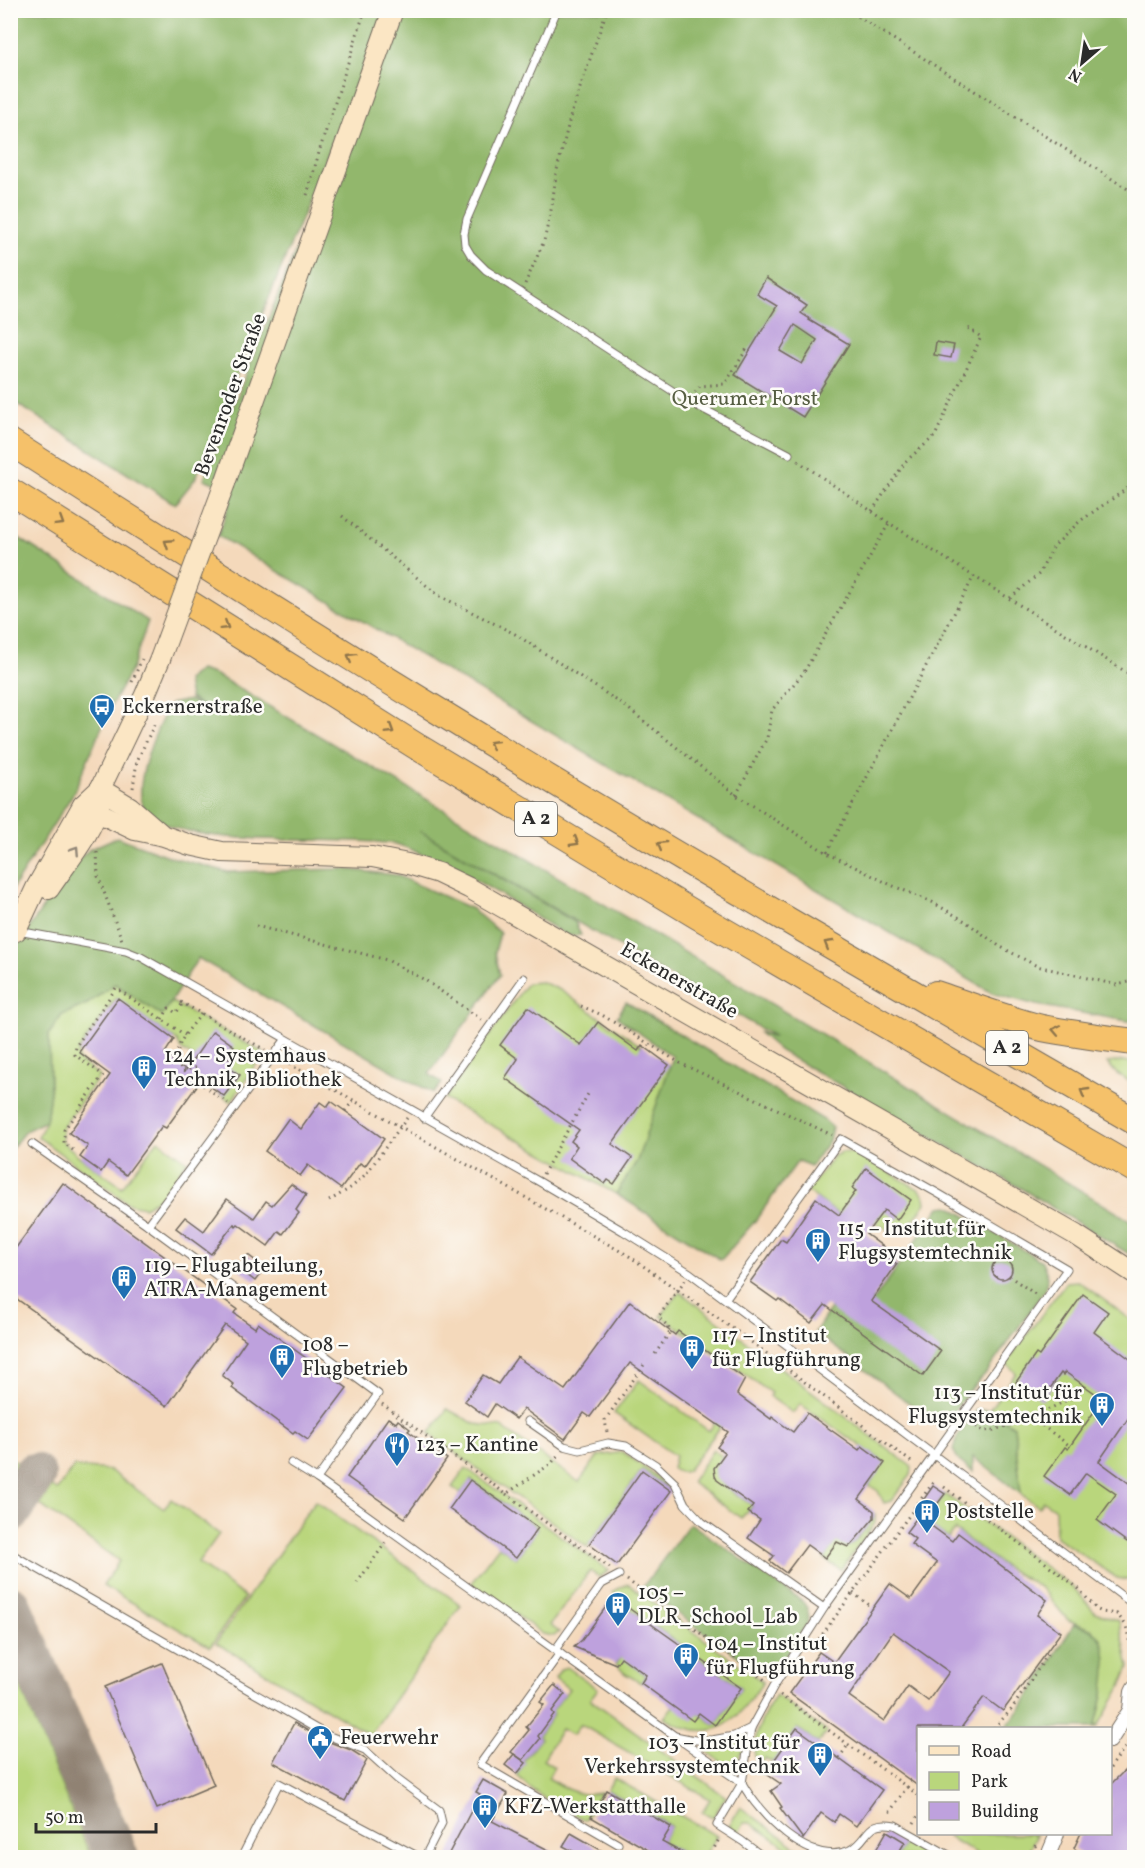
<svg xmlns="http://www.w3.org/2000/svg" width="1145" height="1868" font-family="Vollkorn,serif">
	<rect width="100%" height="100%" fill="#fdfcf7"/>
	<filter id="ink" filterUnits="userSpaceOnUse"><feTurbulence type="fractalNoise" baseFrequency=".0167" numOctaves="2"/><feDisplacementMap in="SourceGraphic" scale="12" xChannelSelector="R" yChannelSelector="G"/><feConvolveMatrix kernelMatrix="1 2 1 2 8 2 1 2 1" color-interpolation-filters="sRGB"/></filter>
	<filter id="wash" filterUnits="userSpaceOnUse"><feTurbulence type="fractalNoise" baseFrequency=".008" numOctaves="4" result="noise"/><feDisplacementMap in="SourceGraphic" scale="24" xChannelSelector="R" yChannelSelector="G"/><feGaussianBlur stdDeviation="1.35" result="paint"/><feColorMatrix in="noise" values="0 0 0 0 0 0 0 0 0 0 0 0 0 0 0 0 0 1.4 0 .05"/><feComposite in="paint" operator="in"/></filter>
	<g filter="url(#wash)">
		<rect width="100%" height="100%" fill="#f4d9bb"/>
		<g fill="#b9d67c" stroke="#728054" stroke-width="1.5">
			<polygon points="542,982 560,990 670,1066 637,1161 616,1194 444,1099 527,983"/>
			<polygon points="115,984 161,1015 172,1002 264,1053 231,1102 196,1076 204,1065 181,1049 177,1041 116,998 78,1051 78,1060 100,1076 62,1128 62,1141 80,1157 122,1187 158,1140 187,1161 163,1196 144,1207 129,1204 38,1137 46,1121 50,1092 49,1034 62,1015 87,1004"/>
			<polygon points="1124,1061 1134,1063 1134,1084 1117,1074 1107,1063"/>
			<polygon points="842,1152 856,1153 920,1190 925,1197 926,1203 904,1233 896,1234 863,1216 856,1227 807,1191 834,1156"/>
			<polygon points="1078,1281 1134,1322 1134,1581 1117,1578 1056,1537 1055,1509 1043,1501 1039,1507 1021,1494 1014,1426 989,1410 1016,1373 1006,1363 1066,1282"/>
			<polygon points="680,1292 912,1467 911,1475 891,1501 884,1503 878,1491 869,1485 884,1462 800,1404 793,1413 769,1396 771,1393 661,1316"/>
			<path d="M639,1380L709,1431L722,1412L728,1417L687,1471C680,1473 677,1473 672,1468L675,1456L614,1413Z"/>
			<polygon points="447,1409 475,1424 501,1427 579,1482 598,1456 623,1452 656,1476 671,1491 642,1470 587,1547 429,1434"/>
			<path d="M713,1450L729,1461L715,1468C713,1483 741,1497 753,1506L741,1518L691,1482Z"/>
			<polygon points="11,1458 57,1490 74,1467 109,1470 164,1509 171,1499 219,1534 198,1563 245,1597 210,1647 103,1586 119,1561 11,1484"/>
			<polygon points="466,1468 609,1571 599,1577 590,1571 550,1625 559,1632 554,1636 543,1634 471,1583 499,1546 516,1558 538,1528 471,1480 461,1493 452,1487"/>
			<polygon points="945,1494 1073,1587 1095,1612 1119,1621 1129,1667 1120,1689 1097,1728 1095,1728 1103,1696 1094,1630 1068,1620 1041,1588 1002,1565 955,1530 948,1538 925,1521"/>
			<polygon points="315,1501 461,1605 370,1735 216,1643"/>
			<polygon points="875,1515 875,1523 841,1570 824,1559 837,1540 849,1546 851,1545 865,1530"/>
			<path d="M628,1584L763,1682C735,1723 715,1747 664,1718L673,1706L699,1713L715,1725L741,1688L656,1627L630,1663L646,1675L641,1683L624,1673L616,1664L631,1643L640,1616L630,1609L632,1607L612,1592Z"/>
			<polygon points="11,1664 91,1857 11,1857"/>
			<path d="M567,1667L598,1689L590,1699L726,1797L713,1817L702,1812L710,1799L580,1724L573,1735L561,1729L543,1760L554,1767L548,1778C564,1787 582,1800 601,1792L585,1820C563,1808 532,1796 517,1774L525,1763L523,1761L540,1739L538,1736L554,1714L552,1711L569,1689L555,1678L561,1669Z"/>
			<path d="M776,1695L827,1732L818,1743L797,1728L773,1762L765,1758L758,1767C747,1745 764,1713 776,1695Z"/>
			<path d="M738,1742L741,1743L743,1748C739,1756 737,1765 728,1767L704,1749L705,1748Z"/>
			<polygon points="614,1778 717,1836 704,1857 690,1857 662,1842 671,1826 607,1790"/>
			<polygon points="740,1807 803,1852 815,1857 801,1857 750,1823 744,1823 739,1832 729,1826"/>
			<polygon points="950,1834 1036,1834 1034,1836 1036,1837 1029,1850 1024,1853 1016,1855 981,1856 948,1837"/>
			<polygon points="905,1842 923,1852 927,1857 896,1858"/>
		</g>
		<g fill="#92b76c" stroke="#5e714c" stroke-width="1.5">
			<polygon points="10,11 386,11 195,479 175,504 11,400"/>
			<polygon points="392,11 1134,11 1134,1022 1036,1005 992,993 218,536 234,491 204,479"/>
			<polygon points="11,533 148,621 132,668 110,708 73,794 11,891"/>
			<path d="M200,670L216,675C523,856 830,1037 1134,1223V1257L1022,1189L780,1051L758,1032L775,1037L420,831L575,922L581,935L567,936C521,908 475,876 424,855C415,852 405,846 395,844C341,834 180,852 146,811C129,789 158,725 170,704L189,700L207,709L190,698L187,681L192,675Z"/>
			<polygon points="117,837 171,857 228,872 343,869 396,875 472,909 500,933 495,952 500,975 429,1074 442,1083 434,1093 414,1083 198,958 162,1016 115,984 87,1004 62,1015 49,1034 50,1092 46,1121 25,1131 11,1149 11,955 71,866 90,849"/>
			<polygon points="626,1002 824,1120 832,1127 829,1141 811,1166 798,1161 755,1221 721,1260 616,1194 637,1161 673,1057 617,1017"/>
			<polygon points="949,1206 1042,1261 1048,1277 1044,1291 987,1372 968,1392 942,1428 815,1332 830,1309 874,1300 940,1207"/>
			<polygon points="976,1410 989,1410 1014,1426 1021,1494 973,1457 973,1472 959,1461 953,1450 957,1437"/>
			<path d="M690,1523L803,1602C809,1609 809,1614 807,1624L770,1679L642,1588Z"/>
			<path d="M1074,1624C1080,1626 1087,1627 1092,1630C1118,1645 1101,1706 1095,1728H1005L1021,1709Z"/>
		</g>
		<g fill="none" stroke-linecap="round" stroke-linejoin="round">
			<g stroke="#908273" stroke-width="44">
				<polyline points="10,1511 34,1475"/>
				<polyline points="10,1607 117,1858"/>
			</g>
		</g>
		<g id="blocks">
			<g fill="#bea1dd" fill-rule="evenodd">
				<path d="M766,278L807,305L801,313L810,319L809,320L849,344L803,417L735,375L777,306L757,294ZM795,325L817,340L802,364L780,351Z"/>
				<polygon points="936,342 954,345 951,358 934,355"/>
				<polygon points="118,998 174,1039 165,1053 186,1070 213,1031 234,1046 226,1056 233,1061 229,1068 240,1075 224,1096 201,1080 166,1128 162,1126 126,1175 108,1162 101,1172 80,1157 88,1146 69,1133 110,1075 79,1052"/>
				<polygon points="528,1007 581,1045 598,1022 638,1051 642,1045 669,1065 612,1144 632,1158 614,1184 608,1180 605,1184 569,1158 577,1146 571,1141 579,1130 505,1078 518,1059 500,1045"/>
				<polygon points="331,1101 384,1139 365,1166 360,1163 341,1189 308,1165 300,1176 265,1151 288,1119 301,1129 320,1102 327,1107"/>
				<polygon points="866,1168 911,1200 897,1220 884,1210 866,1234 886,1249 882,1254 897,1264 871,1301 941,1351 923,1376 825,1305 811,1323 779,1299 777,1301 750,1282 781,1239 786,1242 816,1198 839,1215 856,1191 852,1188"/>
				<polygon points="63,1183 237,1309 234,1313 255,1328 258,1323 347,1388 308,1440 295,1431 293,1433 232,1388 234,1385 222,1375 246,1340 225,1325 167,1406 10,1294 10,1256"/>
				<polygon points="291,1184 306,1195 296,1210 299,1213 283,1234 279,1231 268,1246 238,1224 236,1226 234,1224 211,1254 176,1228 185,1217 204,1231 227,1199 254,1218 266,1201 272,1205"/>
				<polygon points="248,1255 265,1268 255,1281 238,1268"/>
				<circle cx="1002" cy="1269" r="10"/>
				<polygon points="1083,1294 1108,1312 1094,1332 1134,1362 1134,1410 1099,1461 1134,1487 1134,1532 1127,1542 1097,1520 1116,1494 1086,1473 1070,1495 1044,1476 1065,1447 1068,1449 1103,1399 1065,1372 1063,1375 1061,1373 1042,1400 1016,1382 1036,1354 1039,1356"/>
				<polygon points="630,1301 675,1335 678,1331 745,1379 737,1394 771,1419 772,1417 793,1432 807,1413 859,1450 862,1446 885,1463 859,1499 874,1511 874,1518 851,1545 848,1547 837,1542 825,1558 807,1545 786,1573 770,1561 774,1556 748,1538 760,1520 748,1512 753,1506 717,1480 715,1476 714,1468 725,1453 717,1447 728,1432 630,1363 590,1417 584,1413 565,1439 524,1409 516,1419 495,1404 487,1417 465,1401 483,1375 498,1384 517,1357 565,1390"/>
				<polygon points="388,1418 396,1423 398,1420 410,1429 408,1431 447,1459 405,1518 347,1477"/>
				<polygon points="642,1470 671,1491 617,1565 589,1544"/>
				<polygon points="470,1480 538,1528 516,1558 449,1509"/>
				<polygon points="933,1486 945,1494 935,1507 924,1499"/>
				<path d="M918,1516L952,1541L958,1533L1047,1600L1037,1615L1061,1632L1003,1711L984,1697L961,1728H918V1786L789,1693L819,1652L834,1662L890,1584L911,1599L937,1563L911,1544L915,1539L906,1532ZM893,1632L949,1672L928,1701L908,1686L884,1721L849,1696Z"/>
				<polygon points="613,1597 741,1688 715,1725 699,1713 693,1721 641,1683 646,1675 621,1657 616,1664 574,1647 582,1640"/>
				<polygon points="162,1663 214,1785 157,1809 105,1687"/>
				<polygon points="554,1685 565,1694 552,1711 554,1714 538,1736 540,1739 523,1760 511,1752 529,1730 526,1727 544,1705 540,1702"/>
				<polygon points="294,1723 324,1740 351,1750 367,1760 345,1801 273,1762"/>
				<polygon points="797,1728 882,1790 856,1826 839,1814 834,1822 821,1813 803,1839 780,1808 782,1807 771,1791 781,1784 765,1773"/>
				<polygon points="514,1754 526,1763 517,1774 505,1765"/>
				<polygon points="1134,1761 1134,1857 1084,1857 1074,1848 1081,1833 1110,1833 1110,1785"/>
				<polygon points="483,1780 508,1794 492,1821 562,1857 447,1857 480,1794 476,1792"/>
				<polygon points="607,1790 671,1827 662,1842 690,1857 660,1857 591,1817"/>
				<polygon points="887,1831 905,1842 896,1857 872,1857"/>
				<polygon points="571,1833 613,1857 584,1857 563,1846"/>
			</g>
		</g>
	</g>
	<g filter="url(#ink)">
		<use href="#blocks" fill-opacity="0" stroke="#71685d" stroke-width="1.5"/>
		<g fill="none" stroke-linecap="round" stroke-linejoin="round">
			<defs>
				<g id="lane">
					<polyline points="557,10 467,219 464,234 465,245 471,255 486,270 688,401 789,454"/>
					<polyline points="18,931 126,951 141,957 538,1181 623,1231 690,1273 934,1455 1067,1269 939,1194 841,1139 726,1298"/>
					<polyline points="424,1118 524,978"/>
					<polyline points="32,1144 148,1225 378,1394 317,1479 675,1736 695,1740 712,1740 734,1736 751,1728 774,1686 824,1608 934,1455 1134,1605"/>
					<polyline points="148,1225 285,1040"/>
					<polyline points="528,1421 564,1446 580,1450 608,1443 626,1446 656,1465 675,1483 685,1504 702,1522 824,1608"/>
					<polyline points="291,1463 317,1479"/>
					<polyline points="10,1553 327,1735 365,1750 397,1779 439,1810 442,1823 424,1858"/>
					<polyline points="555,1650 602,1584 619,1575"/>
					<polyline points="560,1653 480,1764 618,1844"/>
					<polyline points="677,1738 742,1783 751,1728"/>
					<polyline points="241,1858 279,1783 421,1858"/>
					<path d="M765,1858L742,1841L717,1825L742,1783C759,1814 809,1868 850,1850C870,1839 865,1819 895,1825L954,1858"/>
				</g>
				<g id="street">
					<polyline points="1130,1710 1132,1692 1134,1688"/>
					<polyline points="1110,1741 1130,1710 1134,1706"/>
					<polyline points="1047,1858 1057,1834"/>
				</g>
				<g id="secondary">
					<polyline points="225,483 393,10"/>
					<polyline points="100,789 130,807 160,833"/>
					<polyline points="83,805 135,830 164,836 190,845 222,852 372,857 408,864 438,873 469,888 1076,1235 1134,1273"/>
					<path d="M49,889C67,862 93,833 100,801"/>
					<polyline points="16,931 36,888 83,805 100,789 145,695 160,659"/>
				</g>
				<g id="highway">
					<path d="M10,442C151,532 292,622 435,709C666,851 900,986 1134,1121"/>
					<polyline points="10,491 416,746 698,916 1134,1169"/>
					<path d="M936,994C971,1006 1006,1019 1042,1028C1073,1034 1104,1038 1134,1042"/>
				</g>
			</defs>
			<use href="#lane" stroke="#71685d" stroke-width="9"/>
			<use href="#street" stroke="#71685d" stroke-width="16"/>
			<use href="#secondary" stroke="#71685d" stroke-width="22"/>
			<use href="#highway" stroke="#71685d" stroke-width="28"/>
			<g stroke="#71685d" stroke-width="3" stroke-dasharray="1.5 4.5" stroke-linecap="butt">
				<polyline points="848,10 1134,193"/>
				<polyline points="307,195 320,149 365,10"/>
				<polyline points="525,284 544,241 552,206 556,174 571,114 607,10"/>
				<polyline points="695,392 700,386 725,384 748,347"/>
				<polyline points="798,461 889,523 1134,677"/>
				<polyline points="872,511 906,461 935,436 981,337 968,328"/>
				<polyline points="342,516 438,595 515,634 625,706 736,795 827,853 891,885 932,902 965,921 999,946 1037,966 1117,985 1129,982 1134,976"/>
				<polyline points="1010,598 1039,574 1054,546 1080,521 1128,488 1134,474"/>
				<polyline points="133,788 137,761 154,725"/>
				<polyline points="736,795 767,738 772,710 804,672 889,523"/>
				<polyline points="97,852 98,876 122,940"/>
				<polyline points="827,852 974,576"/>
				<polyline points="256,926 387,960 425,980 482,1020"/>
				<polyline points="181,1002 265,1050"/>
				<polyline points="581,1006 602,1015 680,1063 832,1135"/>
				<path d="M201,1014C188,1032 167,1050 183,1071L228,1103"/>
				<polyline points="162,1019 169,1008 176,1013 183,1003"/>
				<polyline points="166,1059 177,1061"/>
				<polyline points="284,1061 629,1256 742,1335 914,1464"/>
				<polyline points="183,1071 198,1067"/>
				<polyline points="345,1111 353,1101"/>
				<polyline points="73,1150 64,1143 64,1130 103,1075 75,1055 76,1046 116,988 185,1035"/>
				<polyline points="543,1174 588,1094"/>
				<polyline points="329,1201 352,1187 366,1174 407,1118"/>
				<polyline points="1009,1276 1035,1294"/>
				<polyline points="655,1354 670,1332 668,1326 660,1319 659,1316 685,1280"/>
				<polyline points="382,1404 506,1494 552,1463 558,1455"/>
				<path d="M1032,1418C1049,1407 1072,1402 1084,1385"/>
				<polyline points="971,1423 983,1431 994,1430 1032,1418 1070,1446"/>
				<polyline points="607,1432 605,1420 646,1362"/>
				<polyline points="944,1487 1059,1573 1079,1589 1096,1609 1102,1612 1117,1614 1126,1625 1134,1664 1131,1676"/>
				<polyline points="506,1494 610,1568"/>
				<polyline points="627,1580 765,1680"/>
				<polyline points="357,1583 386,1542"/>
				<polyline points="853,1593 873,1608"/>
				<polyline points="819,1639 935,1480"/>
				<polyline points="780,1695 907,1787 889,1813"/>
				<polyline points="994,1728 1011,1710 1048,1654"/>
				<polyline points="839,1758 848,1745"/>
				<polyline points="1110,1768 1134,1735"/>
				<polyline points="907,1787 918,1795"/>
				<polyline points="914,1823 918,1816"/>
				<polyline points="709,1858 719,1839"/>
				<polyline points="1015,1858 1029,1854 1036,1845"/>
			</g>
			<use href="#lane" stroke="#fff" stroke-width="7"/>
			<use href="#street" stroke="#fff" stroke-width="14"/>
			<use href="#secondary" stroke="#fbe6c4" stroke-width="20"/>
			<use href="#highway" stroke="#f5c16b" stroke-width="26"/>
			<defs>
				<polyline id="secondary-bridge" points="160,659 225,483"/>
			</defs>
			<use href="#secondary-bridge" stroke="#71685d" stroke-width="22" stroke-linecap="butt"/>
			<polyline stroke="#71685d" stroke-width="3" stroke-dasharray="1.5 4.5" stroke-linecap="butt" points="132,682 142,659"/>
			<use href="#secondary-bridge" stroke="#fbe6c4" stroke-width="20"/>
		</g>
		<defs><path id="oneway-chevron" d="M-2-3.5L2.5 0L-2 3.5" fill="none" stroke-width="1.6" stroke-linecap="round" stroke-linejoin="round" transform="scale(1.5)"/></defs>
		<g stroke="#90764b">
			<use href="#oneway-chevron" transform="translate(60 522) rotate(32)"/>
			<use href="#oneway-chevron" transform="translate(168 543) rotate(-147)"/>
			<use href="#oneway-chevron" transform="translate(225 626) rotate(32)"/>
			<use href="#oneway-chevron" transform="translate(351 657) rotate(-148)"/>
			<use href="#oneway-chevron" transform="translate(390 730) rotate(32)"/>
			<use href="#oneway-chevron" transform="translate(493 744) rotate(-149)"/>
			<use href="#oneway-chevron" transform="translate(575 842) rotate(31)"/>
			<use href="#oneway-chevron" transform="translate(661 845) rotate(-149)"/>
			<use href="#oneway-chevron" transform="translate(828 944) rotate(-149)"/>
			<use href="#oneway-chevron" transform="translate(1056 1030) rotate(-169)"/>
			<use href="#oneway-chevron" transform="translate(1084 1092) rotate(-150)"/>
		</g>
		<use stroke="#938878" href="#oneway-chevron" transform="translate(75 850) rotate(-57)"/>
	</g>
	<defs>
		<symbol id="bus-pin" viewBox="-11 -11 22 30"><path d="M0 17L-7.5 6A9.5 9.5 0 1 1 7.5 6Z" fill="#1f6fb2" stroke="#fdfcf7"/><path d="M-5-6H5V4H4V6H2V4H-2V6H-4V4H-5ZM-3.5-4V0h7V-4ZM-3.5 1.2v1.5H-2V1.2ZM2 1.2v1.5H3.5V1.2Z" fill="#fff"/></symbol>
		<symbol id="building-pin" viewBox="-11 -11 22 30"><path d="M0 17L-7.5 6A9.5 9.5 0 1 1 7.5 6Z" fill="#1f6fb2" stroke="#fdfcf7"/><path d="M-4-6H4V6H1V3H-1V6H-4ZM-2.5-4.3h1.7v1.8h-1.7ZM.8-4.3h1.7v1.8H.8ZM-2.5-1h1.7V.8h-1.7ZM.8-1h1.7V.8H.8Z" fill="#fff"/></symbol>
		<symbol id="restaurant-pin" viewBox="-11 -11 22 30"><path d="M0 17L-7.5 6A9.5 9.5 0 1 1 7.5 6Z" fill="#1f6fb2" stroke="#fdfcf7"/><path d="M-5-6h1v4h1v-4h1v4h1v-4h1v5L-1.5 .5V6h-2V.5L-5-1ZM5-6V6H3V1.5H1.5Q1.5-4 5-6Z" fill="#fff"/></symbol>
		<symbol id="civic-pin" viewBox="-11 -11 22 30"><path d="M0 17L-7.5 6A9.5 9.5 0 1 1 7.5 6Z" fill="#1f6fb2" stroke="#fdfcf7"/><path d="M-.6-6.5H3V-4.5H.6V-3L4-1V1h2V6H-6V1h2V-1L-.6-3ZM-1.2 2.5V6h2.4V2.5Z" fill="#fff"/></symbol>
	</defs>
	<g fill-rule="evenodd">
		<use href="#bus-pin" x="87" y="692" width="30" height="40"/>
		<use href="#building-pin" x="129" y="1053" width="30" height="40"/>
		<use href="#building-pin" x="803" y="1226" width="30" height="40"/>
		<use href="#building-pin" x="109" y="1263" width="30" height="40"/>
		<use href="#building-pin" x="677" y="1333" width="30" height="40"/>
		<use href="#building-pin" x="267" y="1342" width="30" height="40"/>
		<use href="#building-pin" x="1087" y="1390" width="30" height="40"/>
		<use href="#restaurant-pin" x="382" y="1430" width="30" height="40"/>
		<use href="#building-pin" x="912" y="1497" width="30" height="40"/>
		<use href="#building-pin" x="603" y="1590" width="30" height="40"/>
		<use href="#building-pin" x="671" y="1641" width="30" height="40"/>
		<use href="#civic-pin" x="305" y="1723" width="30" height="40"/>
		<use href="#building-pin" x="805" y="1740" width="30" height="40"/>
		<use href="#building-pin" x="470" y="1792" width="30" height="40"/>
	</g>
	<g text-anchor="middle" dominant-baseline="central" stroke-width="5" stroke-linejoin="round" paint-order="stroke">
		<g fill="#fdfcf7" stroke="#6a6a68" stroke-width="1.5">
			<rect x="515" y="802" width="42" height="34" rx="4.5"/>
			<rect x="986" y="1031" width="42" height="34" rx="4.5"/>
		</g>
		<g font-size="20" font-weight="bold" fill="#2b2b2b">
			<text x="536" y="819">A 2</text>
			<text x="1007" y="1048">A 2</text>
		</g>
		<g font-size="21" fill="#2b2b2b" stroke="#fdfcf7">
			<text transform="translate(231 395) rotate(-70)">Bevenroder Straße</text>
			<text transform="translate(679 981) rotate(30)">Eckenerstraße</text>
		</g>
		<g font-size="21" fill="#565e43" stroke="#fdfcf7">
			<text x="745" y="399">Querumer Forst</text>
		</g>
		<g font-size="21" fill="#2b2b2b" stroke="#fdfcf7" text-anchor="start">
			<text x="122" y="707">Eckernerstraße</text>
			<text x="164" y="1056">124 – Systemhaus<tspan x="164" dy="24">Technik, Bibliothek</tspan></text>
			<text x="838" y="1229">115 – Institut für<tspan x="838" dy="24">Flugsystemtechnik</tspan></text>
			<text x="144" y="1266">119 – Flugabteilung,<tspan x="144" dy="24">ATRA-Management</tspan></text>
			<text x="712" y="1336">117 – Institut<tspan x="712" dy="24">für Flugführung</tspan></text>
			<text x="302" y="1345">108 –<tspan x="302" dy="24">Flugbetrieb</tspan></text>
			<text x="1082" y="1393" text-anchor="end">113 – Institut für<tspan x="1082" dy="24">Flugsystemtechnik</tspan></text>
			<text x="416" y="1445">123 – Kantine</text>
			<text x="946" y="1512">Poststelle</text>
			<text x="638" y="1593">105 –<tspan x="638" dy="24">DLR_School_Lab</tspan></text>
			<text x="706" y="1644">104 – Institut<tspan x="706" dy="24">für Flugführung</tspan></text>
			<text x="340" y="1738">Feuerwehr</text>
			<text x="800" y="1743" text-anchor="end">103 – Institut für<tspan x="800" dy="24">Verkehrssystemtechnik</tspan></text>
			<text x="504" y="1807">KFZ-Werkstatthalle</text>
		</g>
	</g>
	<rect width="1145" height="1868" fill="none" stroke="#fdfcf7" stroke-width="36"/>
	<rect x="917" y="1727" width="195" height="108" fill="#fdfcf7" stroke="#a9a8a5" stroke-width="1.5"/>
	<rect x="929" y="1746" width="30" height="9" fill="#fbe6c4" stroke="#a9a8a5" stroke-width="1.5"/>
	<text x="971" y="1757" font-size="18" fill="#2b2b2b">Road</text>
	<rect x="929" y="1772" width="30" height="18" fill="#b9d67c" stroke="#a9a8a5" stroke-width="1.5"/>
	<text x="971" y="1787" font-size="18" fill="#2b2b2b">Park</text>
	<rect x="929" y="1802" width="30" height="18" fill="#bea1dd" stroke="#a9a8a5" stroke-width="1.5"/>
	<text x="971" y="1817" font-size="18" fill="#2b2b2b">Building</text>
	<g transform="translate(1082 63) rotate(209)" stroke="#fdfcf7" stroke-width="4.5" paint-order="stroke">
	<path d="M0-4.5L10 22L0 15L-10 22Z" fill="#2b2b2b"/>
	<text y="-9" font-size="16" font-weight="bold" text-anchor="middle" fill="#2b2b2b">N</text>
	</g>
	<path d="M36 1823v9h120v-9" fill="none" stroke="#2b2b2b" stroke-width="3"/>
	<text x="45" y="1823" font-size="18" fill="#2b2b2b" stroke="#fdfcf7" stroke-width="4.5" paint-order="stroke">50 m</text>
</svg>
